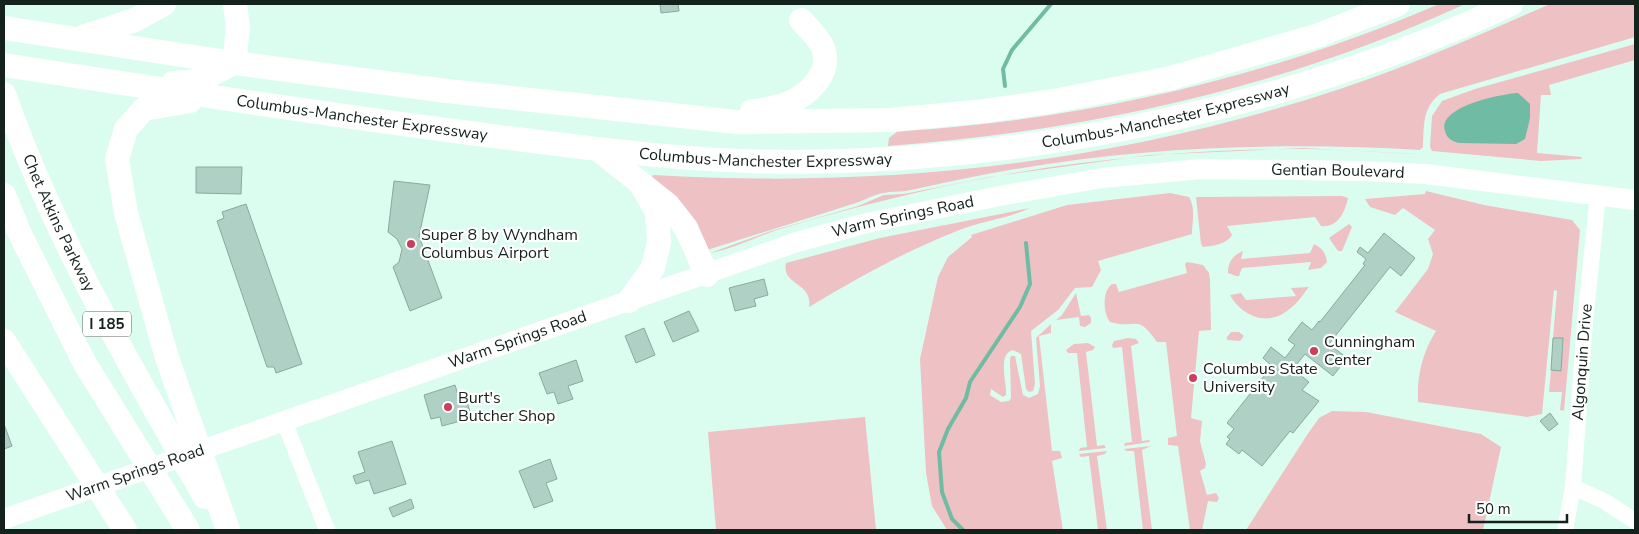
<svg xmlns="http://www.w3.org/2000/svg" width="1639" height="534" font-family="'Nunito Sans',sans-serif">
	<rect width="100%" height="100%" fill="#dbfdf0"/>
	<g fill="#eec1c4">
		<path d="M1439,4H1465C1284,88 1087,131 888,146L889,138L897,132L905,131C1087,119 1271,77 1439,4Z"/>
		<path d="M1550,4H1635V37L1440,94C1422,108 1424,126 1423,147L1420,150C1266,141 1113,148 962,179C943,183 925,187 906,191C899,192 891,191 884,193C875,194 867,199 859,202L704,251L651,177L654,175C889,189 1116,163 1340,89C1412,65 1481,34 1550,4Z"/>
		<polygon points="1635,44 1635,60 1549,85 1551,95 1541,95 1537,153 1582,157 1581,159 1541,161 1432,151 1430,147 1432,116 1442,101 1475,89"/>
		<path d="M1303,148L1419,154C1382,153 1344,149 1306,149C1179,149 1051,162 928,190C876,202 825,215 774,231C754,238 732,249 710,253L768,232L858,206L884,195L904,194L989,177L1149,155Z"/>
		<path d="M1426,191L1484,205L1572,220L1580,230L1564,411L1560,410L1562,392H1549L1551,370L1561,371L1563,339L1553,338L1557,291L1554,290L1542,414L1527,417L1418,402C1417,375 1422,354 1436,331L1395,312L1428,269L1433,254L1428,239L1435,230L1403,208L1395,215L1370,207L1365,199L1425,194Z"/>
		<path d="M1170,193L1189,197C1196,208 1192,222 1192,234L1098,261L1101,270L1092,287L1075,288L1058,310L1031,331L1035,384L1033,391L1029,392L1026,389L1021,354L1013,350C997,354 1007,382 1006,395L1003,397L991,389L990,395L1001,402L1009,401L1011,398L1010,360L1011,356H1015L1023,395L1029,398L1038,394L1040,386L1036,338L1051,324V333L1039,336L1052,451H1060L1062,458L1052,461L1063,530H947L932,506L926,473L920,359L938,277L948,257L972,237L971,235L1067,205Z"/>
		<path d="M1342,196L1348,198C1345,212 1338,228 1321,226L1315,217L1227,226L1232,235C1227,244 1213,246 1203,247L1201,244L1196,197Z"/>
		<path d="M1030,208C1007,219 980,221 957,231C902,253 859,277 809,307C813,282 781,286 786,263L880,238Z"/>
		<polygon points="1349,224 1352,227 1342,251 1338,251 1329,238"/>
		<path d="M1314,244C1322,248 1326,253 1327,262L1321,268L1308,270L1311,262L1242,268L1239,276H1236L1228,273C1228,262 1233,255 1243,251L1241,259L1310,253Z"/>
		<path d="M1187,262L1203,265L1209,273L1210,280L1211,330L1199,331L1191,418L1202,421L1200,441L1206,464L1205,468L1200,471L1207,495L1216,493L1219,498L1217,502L1208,501L1202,530H1190L1178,446L1168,445V438L1177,436L1166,342H1157C1136,312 1137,330 1110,322C1103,313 1102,291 1112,284H1116L1119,292L1187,273L1185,264Z"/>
		<path d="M1309,287C1302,296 1296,305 1287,311C1266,327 1241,315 1230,295L1241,293L1246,300L1296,296L1291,288Z"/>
		<polygon points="1076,293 1081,316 1089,315 1091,318 1091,323 1085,327 1080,326 1079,317 1056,320 1062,315"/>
		<polygon points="1231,332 1239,332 1244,336 1240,341 1227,340 1227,337"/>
		<polygon points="1128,338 1136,339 1139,343 1131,346 1142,441 1149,440 1150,442 1124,446 1125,443 1132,442 1122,347 1113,348 1112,345 1114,341"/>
		<polygon points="1088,343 1095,347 1093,350 1086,352 1097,446 1104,445 1106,448 1079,451 1080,448 1087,447 1077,353 1068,353 1066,350 1074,344"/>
		<polygon points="1332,411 1366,412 1481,434 1501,447 1483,530 1246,530 1307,435 1319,418"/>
		<polygon points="865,417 876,530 716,530 708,432"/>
		<polygon points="1151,446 1142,450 1152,530 1143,530 1134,451 1126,451 1124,449"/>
		<polygon points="1107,451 1105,454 1097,456 1107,530 1098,530 1089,456 1081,457 1079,454"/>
	</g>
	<path fill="#6fbba3" d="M1518,93L1530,104V118L1525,139L1516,144L1459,143C1452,141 1447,139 1445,131C1437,107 1500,94 1518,93Z"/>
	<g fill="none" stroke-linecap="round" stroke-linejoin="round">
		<g stroke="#6fbba3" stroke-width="4">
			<polyline points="1005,86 1003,69 1012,50 1051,4"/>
			<polyline points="963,530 952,519 942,492 939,452 948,429 966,398 970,382 1020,307 1030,284 1026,243"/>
		</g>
	</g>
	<g fill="#afd0c4" stroke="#89a99d">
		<polygon points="660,4 678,4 679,11 661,13"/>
		<polygon points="196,167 242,167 241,194 196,193"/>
		<polygon points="394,181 430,185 419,236 442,298 410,311 393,267 399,262 402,249 397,239 388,232"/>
		<polygon points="246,204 302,364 276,373 274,367 267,367 217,221 224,218 222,212"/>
		<polygon points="1384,233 1415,258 1401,276 1390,267 1329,344 1347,358 1333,376 1305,354 1293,369 1309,382 1302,390 1319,401 1293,433 1290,431 1262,466 1242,450 1239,454 1226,444 1230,439 1227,437 1234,429 1227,423 1272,366 1263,358 1271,347 1285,358 1295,345 1288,340 1302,322 1312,330 1319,321 1320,322 1365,265 1363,264 1366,259 1357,252 1360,247 1368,253"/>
		<polygon points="764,279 768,295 754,299 756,306 735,311 729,288"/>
		<polygon points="689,311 699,331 673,342 664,322"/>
		<polygon points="644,328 655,355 636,363 625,336"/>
		<polygon points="1553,338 1563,338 1561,371 1551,370"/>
		<polygon points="576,360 583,381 568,386 573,399 558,404 554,392 547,394 539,373"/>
		<polygon points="455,385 459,398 465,396 472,418 442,426 440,417 431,419 424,395"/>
		<polygon points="1550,413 1558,424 1549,431 1540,421"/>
		<polygon points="4,424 12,446 4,449"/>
		<polygon points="392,441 406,484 374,494 369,480 356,484 353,476 365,472 358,452"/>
		<polygon points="550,459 557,479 546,483 553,501 534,508 519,471"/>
		<polygon points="411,499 414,508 393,517 389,508"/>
	</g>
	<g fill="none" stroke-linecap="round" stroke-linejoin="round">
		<g stroke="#fff" stroke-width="16">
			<polyline points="284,421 327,530"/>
			<polyline points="1573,487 1604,501 1635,521"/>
			<path id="s1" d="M1565,530L1573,487L1585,322L1598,195"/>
		</g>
		<path stroke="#fff" stroke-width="20" id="s2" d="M4,519L797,242L867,223L1005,195L1102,178L1202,169L1361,171L1425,174L1635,200"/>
		<g stroke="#fff" stroke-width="24">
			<polyline points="4,28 234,63 447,91 700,118 736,122 890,120 985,111 1054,101 1171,78 1316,36 1398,4"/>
			<polyline points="83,37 135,20 164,4"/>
			<path id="s3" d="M4,65C159,89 314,113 470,133C577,147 685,162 793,162C1034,161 1293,107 1511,4"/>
			<polyline points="173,83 198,81 234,63 238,28 235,4"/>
			<path id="s4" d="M4,94C54,236 130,366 205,497"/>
			<polyline points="190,101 144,109 126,129 117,159 126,213 167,358 228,530"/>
			<path d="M752,111C763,110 776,108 786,104C808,96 833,72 823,48C819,38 808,28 801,20"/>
			<polyline points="599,150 668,205 686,228 707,275"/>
			<polyline points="4,195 20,234 84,362 188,530"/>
			<polyline points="629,301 653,268 659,243 657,212 643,188"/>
			<polyline points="4,341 125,530"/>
		</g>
	</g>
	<g fill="#cd3d5c" stroke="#fff" stroke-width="2">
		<circle cx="411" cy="244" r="5"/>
		<circle cx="1314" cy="351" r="5"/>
		<circle cx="1193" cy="378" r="5"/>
		<circle cx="448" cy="407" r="5"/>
	</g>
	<g text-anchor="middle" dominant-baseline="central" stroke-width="4.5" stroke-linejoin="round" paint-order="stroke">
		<rect fill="#fff" stroke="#5a6461" stroke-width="1" x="83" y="311.5" width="48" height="25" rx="4"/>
		<g font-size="15" font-weight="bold" fill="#14211d">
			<text x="107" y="324">I 185</text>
		</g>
		<g font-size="16" fill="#14211d" stroke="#fff">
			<text stroke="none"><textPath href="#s3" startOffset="1172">Columbus-Manchester Expressway</textPath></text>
			<text stroke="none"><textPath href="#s3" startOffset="362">Columbus-Manchester Expressway</textPath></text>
			<text stroke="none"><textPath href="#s3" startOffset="768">Columbus-Manchester Expressway</textPath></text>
			<text stroke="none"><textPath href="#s2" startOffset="1388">Gentian Boulevard</textPath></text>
			<text stroke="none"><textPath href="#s2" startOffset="949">Warm Springs Road</textPath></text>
			<text stroke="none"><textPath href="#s4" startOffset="140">Chet Atkins Parkway</textPath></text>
			<text stroke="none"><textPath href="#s2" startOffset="544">Warm Springs Road</textPath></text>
			<text stroke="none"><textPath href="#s1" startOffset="169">Algonquin Drive</textPath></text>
			<text stroke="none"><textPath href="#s2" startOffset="139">Warm Springs Road</textPath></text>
		</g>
		<g font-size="16" fill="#14211d" stroke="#fff" text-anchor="start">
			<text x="421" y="235">Super 8 by Wyndham<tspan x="421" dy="18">Columbus Airport</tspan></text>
			<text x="1324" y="342">Cunningham<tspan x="1324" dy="18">Center</tspan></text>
			<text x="1203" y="369">Columbus State<tspan x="1203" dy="18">University</tspan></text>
			<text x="458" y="398">Burt's<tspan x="458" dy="18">Butcher Shop</tspan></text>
		</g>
	</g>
	<rect width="1639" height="534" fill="none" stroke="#14211d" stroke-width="10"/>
	<path d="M1469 514v8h98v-8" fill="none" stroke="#14211d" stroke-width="2.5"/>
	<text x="1476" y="514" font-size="15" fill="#14211d" stroke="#ffffff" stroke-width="4" paint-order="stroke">50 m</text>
</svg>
